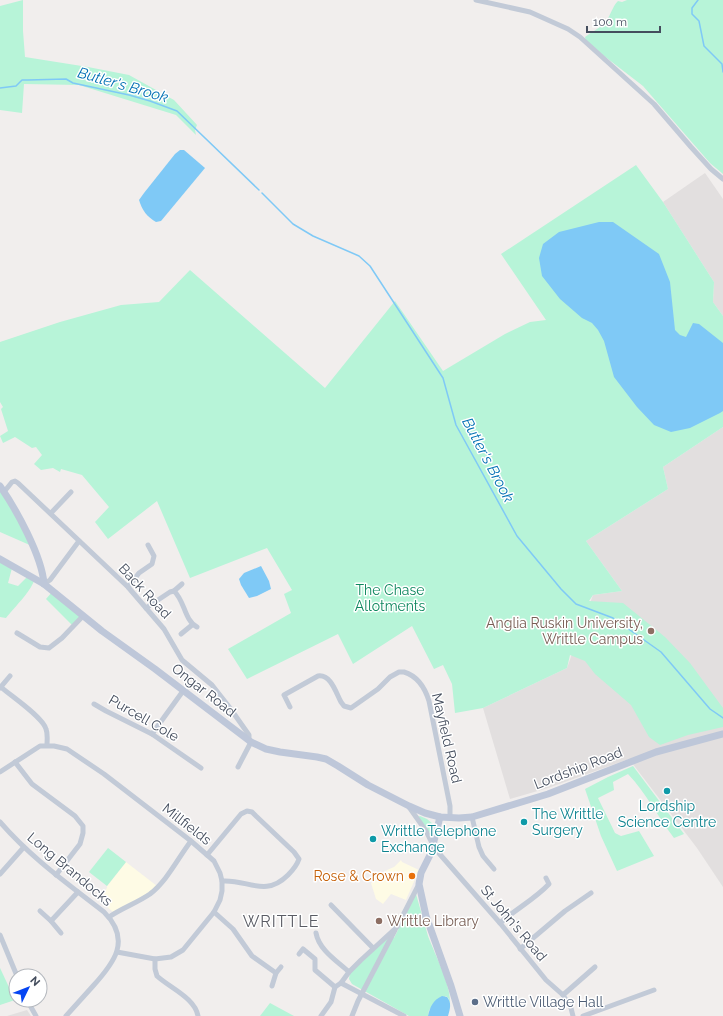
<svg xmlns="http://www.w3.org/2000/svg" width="723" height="1016" font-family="Raleway,sans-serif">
	<rect width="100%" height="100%" fill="#f1eeed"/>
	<g fill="#fefbe5">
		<polygon points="401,860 402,862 419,870 406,900 391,894 383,904 376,899 371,883 387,870 394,867"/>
		<polygon points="126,862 157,886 145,895 113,912 98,899 107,888 107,886"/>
	</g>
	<g fill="#e2dfdf">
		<polygon points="705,173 723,199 723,316 713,302 714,282 663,202"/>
		<polygon points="723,427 723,887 697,848 629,759 548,788 510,799 483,708 567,668 593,595 622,591 586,541 668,489 663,467"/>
		<polygon points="27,1010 31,1016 7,1016"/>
	</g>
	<g fill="#b7f4d8">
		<polygon points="23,0 23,31 25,57 88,67 129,75 174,100 197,125 195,130 196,135 176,115 79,85 24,84 22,113 0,110 0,6"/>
		<path d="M627,0H723V174L710,163L643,86L586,42L585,37C593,31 599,29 606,21C611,15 612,7 618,1L622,2Z"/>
		<polygon points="636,165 663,202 714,282 713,302 723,316 723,427 663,467 668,489 586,541 622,591 593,595 589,601 623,603 665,637 690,663 723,708 723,727 688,735 660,745 649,737 631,705 595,674 585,661 570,655 567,668 483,708 455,713 452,684 443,665 434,669 412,626 353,664 338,634 247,679 228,649 291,613 284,594 292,590 267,548 190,578 157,501 108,539 95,522 109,507 82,475 61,469 60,472 53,468 41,470 34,464 42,455 36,447 32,448 15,437 3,443 0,436 8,431 1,409 3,407 0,402 0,342 60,322 121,305 159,302 190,270 325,388 395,301 443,371 505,334 530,322 546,320 501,254"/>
		<polygon points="0,486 32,546 0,532"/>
		<path d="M0,560L12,568L8,583L18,586L27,577L34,581C30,592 14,608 6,618L0,617Z"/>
		<polygon points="53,591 83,616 73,626 46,599"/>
		<path d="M633,766L684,834L674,838C658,817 646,793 628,774L613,782L614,790L598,798L615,833L621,836L639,831L654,856L617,871L601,836L585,789L608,777Z"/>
		<polygon points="420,816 427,819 433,824 434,829 432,836 418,817"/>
		<polygon points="108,848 126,862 107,886 89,872"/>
		<path d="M416,894C420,908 424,922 428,936C435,955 452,986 450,1006L449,999L446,996L429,1010L428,1016H409L352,984L349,979L350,973L389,936L394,938Z"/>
		<polygon points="0,968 15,1000 0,1005"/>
		<polygon points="270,1003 294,1016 260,1016"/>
	</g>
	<g fill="#7fc9f6">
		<path d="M180,150H184L205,168L161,221L156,222C147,217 142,210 139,200L144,193L175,154Z"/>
		<polygon points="599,222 613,222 659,254 670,282 675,330 680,335 686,337 693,323 699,324 723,343 723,411 720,413 690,428 671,432 654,425 637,407 614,377 604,341 598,330 592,323 582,318 560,299 542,276 539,258 543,244 559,232"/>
		<polygon points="261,566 269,581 271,589 257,596 249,598 241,585 239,579 244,573"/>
		<path d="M442,996L447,997C452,1003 450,1009 448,1016H428C430,1007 433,1000 442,996Z"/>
	</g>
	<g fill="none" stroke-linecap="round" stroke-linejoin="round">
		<g stroke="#7fc9f6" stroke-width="1.5">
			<polyline points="698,0 692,8 692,14 699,21 704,46 722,64 723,72"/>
			<polyline points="0,88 16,86 22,80 28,80 66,79 73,83 129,95 150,101 177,111 259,190"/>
			<polyline points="262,193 293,224 313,236 359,256 370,266 443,378 456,425 517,536 561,589 576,604 613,618 661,652 710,709 723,718"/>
		</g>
		<g stroke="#c2cad7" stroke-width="5">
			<polyline points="476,0 530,12 568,29 580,37 654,104 691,147 711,169 723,179"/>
			<polyline points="4,492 12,482 15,481 18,483 128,587 164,629 182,660 212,685 230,708 249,735 249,741"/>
			<polyline points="51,513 71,492"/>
			<polyline points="44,584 50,580 79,541"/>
			<polyline points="128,587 139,573 152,564 154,556 148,545"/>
			<polyline points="174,591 182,584"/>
			<path d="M146,608L170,592L174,591C185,601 184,620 197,627"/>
			<polyline points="17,633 40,647 49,648 62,638 83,616"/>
			<polyline points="181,634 192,625"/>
			<path d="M1,687C11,696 43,717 46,729C48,734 47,740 47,745"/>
			<polyline points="0,688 10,676"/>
			<polyline points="94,704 106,711 152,734 201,768"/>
			<path d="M290,707L284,695L318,676C331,674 336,693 341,702L344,706L351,708L378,689L390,677L399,672H404C417,676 425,688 429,701L450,806V818"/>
			<polyline points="152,734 183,691"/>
			<polyline points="15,762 32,784 75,816 83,826 83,833 80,844 56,875"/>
			<polyline points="238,767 251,742"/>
			<polyline points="0,772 40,746 54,746 67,749 104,774 191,841 214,861 220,873 222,881 222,891 220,900 214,912 183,950 171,957 155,959 117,952"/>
			<polyline points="409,807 426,831 433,845"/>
			<polyline points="472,817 479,847 483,856 494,869"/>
			<path d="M0,822C30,857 68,884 104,912C132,940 114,963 93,986C84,996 75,1006 66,1016"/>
			<polyline points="433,848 437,851 500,923 546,980 563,995 571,1008 573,1016"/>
			<path d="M207,855L241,814L247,811L252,812L256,816L294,852L299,859C297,865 293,870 288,875C265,898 248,879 222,881"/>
			<polyline points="0,874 24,847"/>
			<polyline points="331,905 373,948"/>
			<polyline points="40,911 51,921"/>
			<polyline points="214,912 233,929 252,956 276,973 272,986"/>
			<path d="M109,917C122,908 137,903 150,894C167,881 178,858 191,841"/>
			<polyline points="402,918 426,916"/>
			<path d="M500,923C516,909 535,899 549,884L546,878"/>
			<polyline points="61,933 51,921 78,892"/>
			<path d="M316,933C319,950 337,961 349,972"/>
			<polyline points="0,935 17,976"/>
			<polyline points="520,949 565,911 591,893"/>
			<polyline points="299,954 303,949 315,959 315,970 335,987 341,983 349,972 361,960 397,927 419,884"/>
			<path d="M155,959V969L157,976C170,988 195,998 198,1016"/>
			<polyline points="276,973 281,967"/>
			<polyline points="341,983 404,1016"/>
			<polyline points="563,995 595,967"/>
			<polyline points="27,1000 36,1016"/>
			<polyline points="321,1016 331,1002 335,987"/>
			<polyline points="352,1016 358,1001 395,930"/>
			<polyline points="583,1016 654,990"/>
		</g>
		<g stroke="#bec7d9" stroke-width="7">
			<path d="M0,486C16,509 42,556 44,584"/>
			<polyline points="0,559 44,584 102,631 155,669 251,742 266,749 280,752 317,757 326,759 338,766 368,785 409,806 425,813 440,817 459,818 472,817 548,794 656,752 723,734"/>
			<polyline points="440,817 431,853 421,873 419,884 426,916 451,986 460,1016"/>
		</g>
	</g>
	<g fill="#8d6e63" stroke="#fff" stroke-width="1.5">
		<circle cx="651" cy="631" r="4"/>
		<circle cx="379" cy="921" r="4"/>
	</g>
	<g fill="#0f9aa8" stroke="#fff" stroke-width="1.5">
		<circle cx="667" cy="791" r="4"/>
		<circle cx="524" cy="822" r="4"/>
		<circle cx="373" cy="839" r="4"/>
	</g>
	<circle fill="#e8710a" stroke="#fff" stroke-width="1.5" cx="412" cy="876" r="4"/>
	<circle fill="#5c6f8a" stroke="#fff" stroke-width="1.5" cx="475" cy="1002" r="4"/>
	<g text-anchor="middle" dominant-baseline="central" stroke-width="3" stroke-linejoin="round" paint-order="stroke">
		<g font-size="14" fill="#0d875e" stroke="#fff">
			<text x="390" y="590">The Chase<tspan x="390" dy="16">Allotments</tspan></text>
		</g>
		<g font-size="14" fill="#444d5d" stroke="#fff">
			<text transform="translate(145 591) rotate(47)">Back Road</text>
			<text transform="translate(204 690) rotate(38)">Ongar Road</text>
			<text transform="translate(144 718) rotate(30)">Purcell Cole</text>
			<text transform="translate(447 738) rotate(77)">Mayfield Road</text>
			<text transform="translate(578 768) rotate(-21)">Lordship Road</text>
			<text transform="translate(187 824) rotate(38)">Millfields</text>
			<text transform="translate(70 869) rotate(40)">Long Brandocks</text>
			<text transform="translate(514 923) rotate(50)">St John's Road</text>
		</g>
		<g font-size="14" fill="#785e54" stroke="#fff" text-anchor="end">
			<text x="643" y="623">Anglia Ruskin University,<tspan x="643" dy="16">Writtle Campus</tspan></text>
			<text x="387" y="921" text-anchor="start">Writtle Library</text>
		</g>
		<g font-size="14" fill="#0d838f" stroke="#fff" text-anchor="start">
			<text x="667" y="806" text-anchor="middle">Lordship<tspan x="667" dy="16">Science Centre</tspan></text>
			<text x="532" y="814">The Writtle<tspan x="532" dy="16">Surgery</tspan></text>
			<text x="381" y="831">Writtle Telephone<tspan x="381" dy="16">Exchange</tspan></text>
		</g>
		<g font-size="14" fill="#c56008" stroke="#fff" text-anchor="end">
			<text x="404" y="876">Rose &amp; Crown</text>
		</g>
		<g font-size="14" fill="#4e5e75" stroke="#fff" text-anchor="start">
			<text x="483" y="1002">Writtle Village Hall</text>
		</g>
		<g font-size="15" font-style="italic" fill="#0070b4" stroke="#fff">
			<text transform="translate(123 85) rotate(16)">Butler's Brook</text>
			<text transform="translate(488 460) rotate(62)">Butler's Brook</text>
		</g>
		<g font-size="16" letter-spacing="1" fill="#5a5c64" stroke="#fff">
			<text x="281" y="921">WRITTLE</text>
		</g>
	</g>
	<g transform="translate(28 988) rotate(47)"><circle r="19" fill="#ffffff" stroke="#b4b8be"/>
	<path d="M0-3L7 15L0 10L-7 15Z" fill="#0545f3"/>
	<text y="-6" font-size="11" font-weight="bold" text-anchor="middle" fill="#444d5d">N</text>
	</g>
	<path d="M587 26v6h73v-6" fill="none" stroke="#444d5d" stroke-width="2"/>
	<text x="593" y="26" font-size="12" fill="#444d5d" stroke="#ffffff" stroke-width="3" paint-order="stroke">100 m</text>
</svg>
